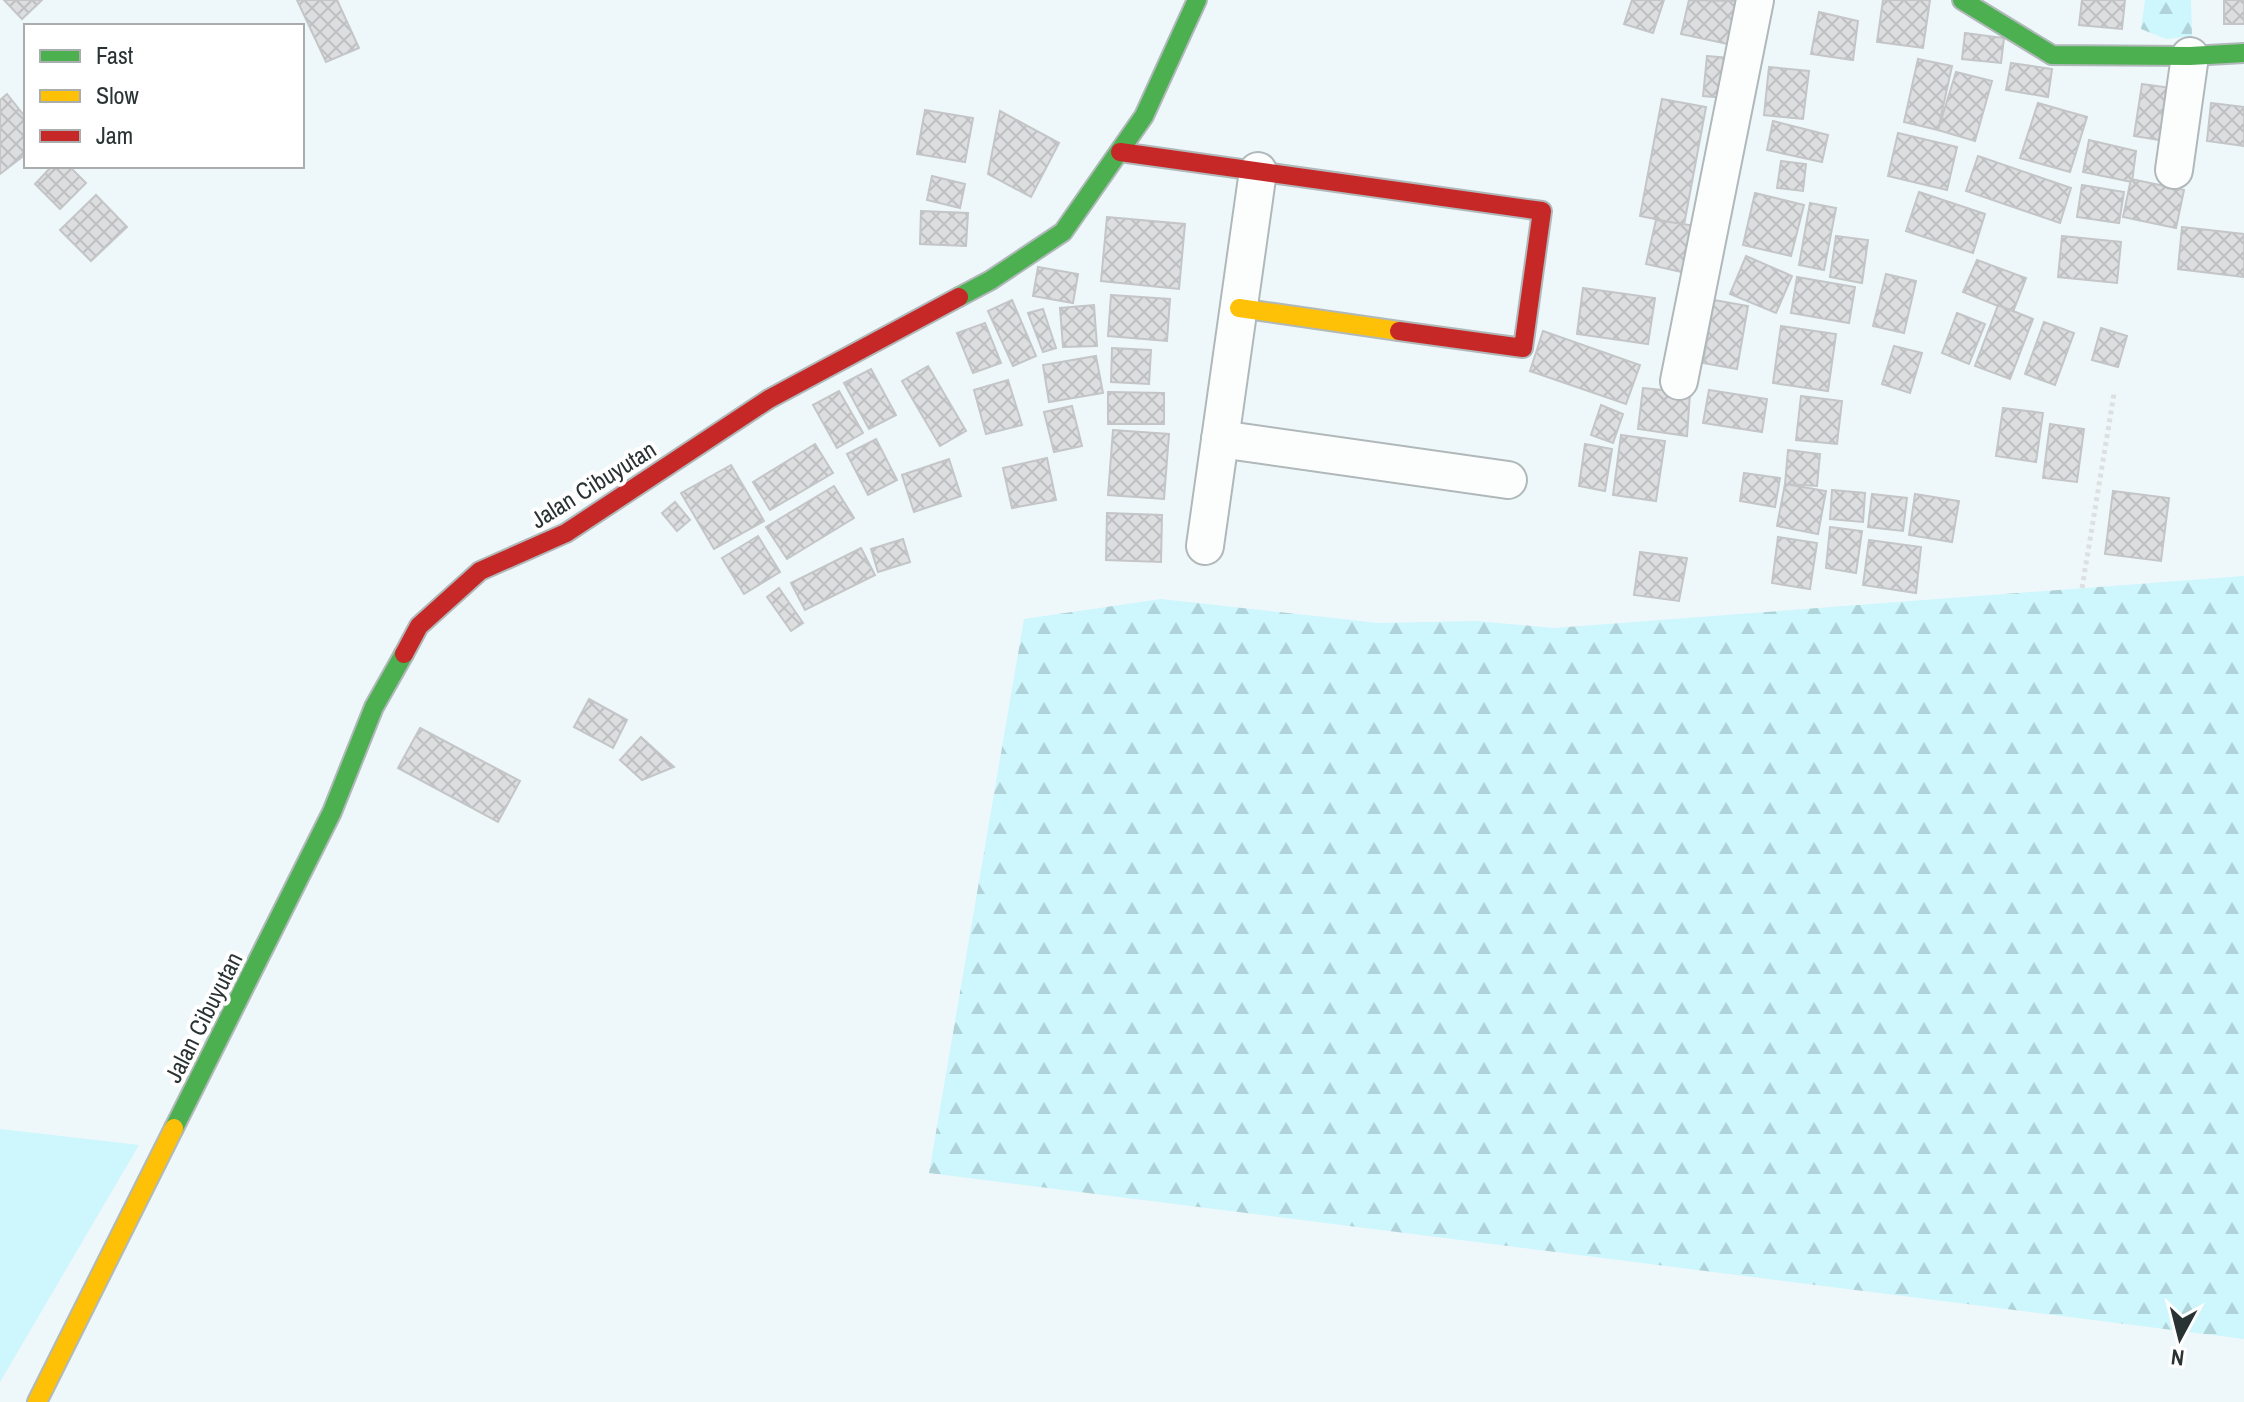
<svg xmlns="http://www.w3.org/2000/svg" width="2244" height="1402" font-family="'Archivo Narrow',sans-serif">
	<defs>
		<pattern id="forest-firs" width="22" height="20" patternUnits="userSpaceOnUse" patternTransform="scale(2)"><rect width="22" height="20" fill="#cdf6fd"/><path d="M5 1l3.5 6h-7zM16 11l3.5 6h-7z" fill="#b0d3d9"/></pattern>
		<pattern id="building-cross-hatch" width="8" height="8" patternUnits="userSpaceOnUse" patternTransform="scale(2)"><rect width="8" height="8" fill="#dddedf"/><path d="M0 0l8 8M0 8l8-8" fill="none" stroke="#bebfc0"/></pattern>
	</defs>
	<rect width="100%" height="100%" fill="#eef8fa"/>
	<polygon fill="#cdf6fd" points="0,1129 139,1145 0,1382"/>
	<g fill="url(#forest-firs)">
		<polygon points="2145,0 2191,0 2192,36 2166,39 2141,29"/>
		<polygon points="2244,576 2244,1339 929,1173 1024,619 1161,599 1378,623 1476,621 1554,628"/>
	</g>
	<g fill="url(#building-cross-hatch)" stroke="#c4c5c7" stroke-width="2">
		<polygon points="4,0 42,0 22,19"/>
		<polygon points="297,0 337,0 359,48 326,62"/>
		<polygon points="1632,0 1664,0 1653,33 1624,24"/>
		<polygon points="1689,0 1736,1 1728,44 1681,34"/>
		<polygon points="1883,0 1930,0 1923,48 1877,42"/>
		<polygon points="2082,0 2125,0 2122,29 2079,25"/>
		<rect x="2224" y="0" width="20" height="24"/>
		<polygon points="1819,12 1858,21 1853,60 1811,54"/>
		<polygon points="1965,33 2004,38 2001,63 1962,59"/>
		<polygon points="1707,56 1729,58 1725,98 1703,96"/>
		<polygon points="1918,59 1952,66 1938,130 1904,122"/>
		<polygon points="2011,63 2052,69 2048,97 2006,90"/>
		<polygon points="1769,67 1809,71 1803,119 1764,115"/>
		<polygon points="1956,72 1992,81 1975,141 1938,130"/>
		<polygon points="2142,84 2179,89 2172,142 2134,136"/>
		<polygon points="7,94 26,118 26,154 0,174 0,100"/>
		<polygon points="1662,99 1706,107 1684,225 1640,216"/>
		<polygon points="2038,103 2087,117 2070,172 2020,158"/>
		<polygon points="2211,103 2244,107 2244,146 2207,141"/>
		<polygon points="925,110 973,118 965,162 917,154"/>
		<polygon points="1000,111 1059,143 1031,197 988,174"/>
		<polygon points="1773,121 1828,135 1822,162 1767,150"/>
		<polygon points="1898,133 1957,147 1947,190 1888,176"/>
		<polygon points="2089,140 2136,151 2132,182 2083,172"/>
		<polygon points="1978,156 2071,188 2060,223 1966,191"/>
		<polygon points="1781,161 1806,164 1803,191 1777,188"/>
		<polygon points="52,166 69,166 86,183 60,209 35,184"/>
		<polygon points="932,176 965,184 960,208 927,200"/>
		<polygon points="2131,179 2184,190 2176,228 2123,217"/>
		<polygon points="2082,185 2124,192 2119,223 2077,217"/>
		<polygon points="1919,192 1985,214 1973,253 1906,231"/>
		<polygon points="1755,193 1804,205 1791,256 1743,245"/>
		<polygon points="96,195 127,227 91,261 60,230"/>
		<polygon points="1810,203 1836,208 1824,270 1799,265"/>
		<polygon points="921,211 968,213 966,246 920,244"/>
		<polygon points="1107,217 1185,224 1179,289 1101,281"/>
		<polygon points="1656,220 1696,226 1686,273 1646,264"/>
		<polygon points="2182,227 2244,234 2244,277 2178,269"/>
		<polygon points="1836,236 1868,240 1862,283 1830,277"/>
		<polygon points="2062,236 2121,242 2117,283 2058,277"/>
		<polygon points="1746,256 1792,276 1776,313 1730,294"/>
		<polygon points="1977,260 2026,278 2013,312 1963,292"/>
		<polygon points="1038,267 1078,274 1073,303 1033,296"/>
		<polygon points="1886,274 1916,281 1904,333 1873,326"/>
		<polygon points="1797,277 1855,287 1849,323 1791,313"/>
		<polygon points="1583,288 1655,298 1648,344 1577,334"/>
		<polygon points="1111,295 1170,299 1167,341 1108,336"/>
		<polygon points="1012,300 1036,356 1013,366 988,311"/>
		<polygon points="1714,300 1748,306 1737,369 1703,363"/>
		<polygon points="1094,305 1097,346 1063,347 1060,308"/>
		<polygon points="1998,305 2033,319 2010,379 1975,366"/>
		<polygon points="1043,309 1056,348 1043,352 1028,313"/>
		<polygon points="1957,313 1985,324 1969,364 1942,353"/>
		<polygon points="2044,322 2074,333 2055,385 2025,374"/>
		<polygon points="985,323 1001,363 973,373 957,333"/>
		<polygon points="1781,326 1836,334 1828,391 1773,383"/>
		<polygon points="2101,328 2127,336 2118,367 2092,360"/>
		<polygon points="1543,331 1640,365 1626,404 1530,371"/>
		<polygon points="1894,346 1922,353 1910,393 1882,384"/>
		<polygon points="1112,348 1151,350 1149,384 1111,382"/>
		<polygon points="1096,356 1103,393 1049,402 1043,365"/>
		<polygon points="928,366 966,431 940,446 902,381"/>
		<polygon points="871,369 896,415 869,429 844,383"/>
		<polygon points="1008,380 1022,425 986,434 974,390"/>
		<polygon points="1643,388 1690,393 1687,436 1638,429"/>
		<polygon points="1709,390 1767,399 1762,432 1703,423"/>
		<polygon points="839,391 863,433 837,448 813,405"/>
		<polygon points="1108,392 1164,393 1164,424 1108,424"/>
		<polygon points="1801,396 1842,401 1837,444 1796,440"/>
		<polygon points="1601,405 1623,414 1613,443 1591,435"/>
		<polygon points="1072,406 1082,446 1054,452 1044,412"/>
		<polygon points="2003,408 2043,413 2036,462 1996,456"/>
		<polygon points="2050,424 2084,429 2077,482 2043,478"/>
		<polygon points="1113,430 1169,434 1164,499 1108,495"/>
		<polygon points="1621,435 1665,441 1656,501 1613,495"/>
		<polygon points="876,439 897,480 868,495 847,454"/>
		<polygon points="815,444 833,473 770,510 753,482"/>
		<polygon points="1585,444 1612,449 1605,491 1579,486"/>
		<polygon points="1788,450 1820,454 1817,486 1785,484"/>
		<polygon points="1047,458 1056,500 1012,508 1003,468"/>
		<polygon points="949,459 961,496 914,512 902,475"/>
		<polygon points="731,465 764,521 714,549 681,493"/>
		<polygon points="1744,473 1780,478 1775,507 1740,501"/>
		<polygon points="1785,484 1826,491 1818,534 1777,526"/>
		<polygon points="834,486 854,518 787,559 766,527"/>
		<polygon points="1832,490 1865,493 1863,522 1830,519"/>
		<polygon points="2113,491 2169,498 2161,561 2105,554"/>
		<polygon points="1872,494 1907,498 1903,531 1868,527"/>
		<polygon points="1915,494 1959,501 1952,542 1909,535"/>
		<polygon points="675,502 690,520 677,531 662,513"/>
		<polygon points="1107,513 1162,515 1161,562 1106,560"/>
		<polygon points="1830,527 1862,531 1856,573 1826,568"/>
		<polygon points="758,536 780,572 744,594 722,558"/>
		<polygon points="1778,537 1817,543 1810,589 1772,583"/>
		<polygon points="903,539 910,562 878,572 871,549"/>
		<polygon points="1869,540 1921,547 1916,593 1863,585"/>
		<polygon points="861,548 875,575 805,610 791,583"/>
		<polygon points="1640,552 1687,558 1679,601 1634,595"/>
		<polygon points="779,588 803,623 791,631 767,597"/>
		<polygon points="589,699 627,720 613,748 574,727"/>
		<polygon points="420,728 520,781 498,822 398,768"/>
		<polygon points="641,737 674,767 642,780 620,760"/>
	</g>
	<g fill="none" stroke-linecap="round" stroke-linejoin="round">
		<defs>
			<g id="street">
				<polyline points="2174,170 2190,56"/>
				<polyline points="1679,381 1755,0"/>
				<polyline points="1220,439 1508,480"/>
				<polyline points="1205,546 1258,171"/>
			</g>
			<g id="fast">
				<polyline points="1962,0 2052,55 2190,56 2244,53"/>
				<polyline points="959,297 991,280 1063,232 1144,116 1197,0"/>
				<polyline points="174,1128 332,812 374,707 404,654"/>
			</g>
			<g id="slow">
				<polyline points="1239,308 1399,331"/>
				<polyline points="37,1402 174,1128"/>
			</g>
			<g id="jam">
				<polyline points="1120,152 1542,211 1523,348 1399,331"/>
				<polyline points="404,654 419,626 480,571 566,533 769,399 959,297"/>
			</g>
		</defs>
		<use href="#street" stroke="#b0b8ba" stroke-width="40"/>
		<use href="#fast" stroke="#b0b8ba" stroke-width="22"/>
		<use href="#slow" stroke="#b0b8ba" stroke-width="22"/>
		<use href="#jam" stroke="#b0b8ba" stroke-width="22"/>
		<polyline stroke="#dde0e0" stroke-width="5" stroke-dasharray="4 4" stroke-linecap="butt" points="2082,588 2114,394"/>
		<use href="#street" stroke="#fcfefe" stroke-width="36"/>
		<use href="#fast" stroke="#4caf50" stroke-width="18"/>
		<use href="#slow" stroke="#ffc107" stroke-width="18"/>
		<use href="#jam" stroke="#c62828" stroke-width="18"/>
	</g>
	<g text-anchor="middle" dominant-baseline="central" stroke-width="8" stroke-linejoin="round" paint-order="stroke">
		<g font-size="24" fill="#2a3334" stroke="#fff">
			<text transform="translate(593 484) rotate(-32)">Jalan Cibuyutan</text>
			<text transform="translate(203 1017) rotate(-63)">Jalan Cibuyutan</text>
		</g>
	</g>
	<rect x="24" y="24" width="280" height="144" fill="#ffffff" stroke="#aaadae" stroke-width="2"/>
	<rect x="40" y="50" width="40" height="12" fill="#4caf50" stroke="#aaadae" stroke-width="2"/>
	<text x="96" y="64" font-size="24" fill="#2a3334">Fast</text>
	<rect x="40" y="90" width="40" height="12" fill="#ffc107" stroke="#aaadae" stroke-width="2"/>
	<text x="96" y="104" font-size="24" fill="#2a3334">Slow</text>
	<rect x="40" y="130" width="40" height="12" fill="#c62828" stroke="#aaadae" stroke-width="2"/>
	<text x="96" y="144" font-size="24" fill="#2a3334">Jam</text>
	<g transform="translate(2180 1338) rotate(187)" stroke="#ffffff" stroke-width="6" paint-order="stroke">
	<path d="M0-6L14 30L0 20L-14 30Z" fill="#2a3334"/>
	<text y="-12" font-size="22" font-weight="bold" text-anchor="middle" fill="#2a3334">N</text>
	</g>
</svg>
